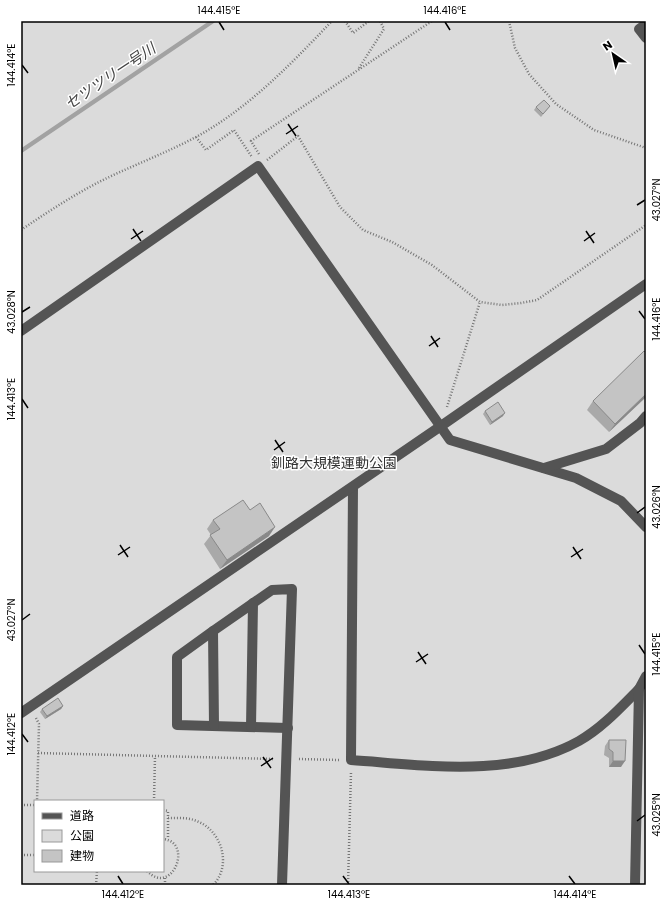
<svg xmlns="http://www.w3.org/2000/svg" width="667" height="906" font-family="Poppins,'Noto Sans JP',sans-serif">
	<rect width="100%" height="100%" fill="#fff"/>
	<path fill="#dbdbdb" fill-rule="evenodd" d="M21,21H646V885H21ZM35,801H163V871H35Z"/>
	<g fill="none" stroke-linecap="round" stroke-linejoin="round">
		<polyline stroke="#a2a2a2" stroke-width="4.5" points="21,151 213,21"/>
		<g stroke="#767676" stroke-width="2.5" stroke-dasharray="1 2" stroke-linecap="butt">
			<polyline points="345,21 353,33 369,21"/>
			<polyline points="509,21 515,48 529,74 556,104 594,130 646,148"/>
			<polyline points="359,68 384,29 380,21"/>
			<polyline points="196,137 206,150 234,130 252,157"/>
			<polyline points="259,154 251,141 432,21"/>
			<polyline points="267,160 298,136 340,207 363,230 392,242 432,265 480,302 502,305 521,303 537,300 646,225"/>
			<path d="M21,230C46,213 72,196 99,182C131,166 164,154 196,137C249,108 291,64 332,21"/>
			<polyline points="447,407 480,302"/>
			<polyline points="36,718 39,724 37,801"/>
			<polyline points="38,753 274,759"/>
			<polyline points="299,759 340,760"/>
			<polyline points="154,801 155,756"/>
			<polyline points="21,805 35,805"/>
			<polyline points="163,810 168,811 168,839"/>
			<path d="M168,818C178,818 189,817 199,822C222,832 232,866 213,885"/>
			<polyline points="21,855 35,855"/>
			<path d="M147,871C172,897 194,842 163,839"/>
			<polyline points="96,885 97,871"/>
			<polyline points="165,885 165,878"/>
			<polyline points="348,885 351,772"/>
		</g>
		<g stroke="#545454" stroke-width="10">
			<polyline points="646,24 639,29 646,38"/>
			<polyline points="21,331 258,166 450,440 576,478 621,501 646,527"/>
			<polyline points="544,468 606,449 640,423 646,416"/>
			<path d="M353,487L351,760C425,765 511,779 579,741C602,728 620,708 639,689"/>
			<polyline points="213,631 177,657 177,725 288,728"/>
			<polyline points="21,713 441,426 646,284"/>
			<polyline points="214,726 213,631 272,590 292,589 282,885"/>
			<polyline points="251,727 253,603"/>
			<polyline points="635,885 639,689 646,676"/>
		</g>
	</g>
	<g fill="#a9a9a9">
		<polygon points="550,106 541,117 534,110 536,107"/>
		<polygon points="646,397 609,432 587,410 593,401"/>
		<polygon points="485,411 503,416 490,425 483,414"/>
		<polygon points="250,510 269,536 220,569 204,544 211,535 207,529 213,520"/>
		<polygon points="63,706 61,709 45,719 40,712 42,709"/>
		<polygon points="609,740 621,767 609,767 609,758 604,755 605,746"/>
	</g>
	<g fill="#898989">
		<polygon points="646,394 646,397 609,432 615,424"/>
		<polygon points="505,413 503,416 490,425 492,422"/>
		<polygon points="275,527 269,536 220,569 227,560"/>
		<polygon points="63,706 61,709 45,719 47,716"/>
		<polygon points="613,761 625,761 621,767 609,767"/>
	</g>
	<g fill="#c4c4c4" stroke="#898989">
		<polygon points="544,100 550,106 543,114 536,107"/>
		<polygon points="644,351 646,353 646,394 615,424 593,401"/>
		<polygon points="498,402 505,413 492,422 485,411"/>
		<polygon points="243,500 250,510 260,503 275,527 227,560 210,535 220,529 213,520"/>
		<polygon points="58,698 63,706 47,716 42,709"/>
		<polygon points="609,740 626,740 625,761 613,761 613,752 609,749"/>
	</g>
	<path fill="none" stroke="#000" stroke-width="1.5" d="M219,22L224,30M445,22L450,30M22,65L28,73M288,124L296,136M286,134L298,126M637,205L645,200M133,229L141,241M586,231L594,243M131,239L143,231M584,241L595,233M639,311L645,319M22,312L30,307M431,336L438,347M429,346L440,338M22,399L28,408M275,440L283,452M274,450L285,442M637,513L645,507M120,545L128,557M573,547L581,559M118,555L130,547M571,557L583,549M22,620L30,614M639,645L645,654M418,652L426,664M416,662L428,654M22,734L28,742M263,757L271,768M261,766L273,758M637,821L645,815M118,876L123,884M343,876L349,884M569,876L575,884"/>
	<g text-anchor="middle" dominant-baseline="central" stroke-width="3" stroke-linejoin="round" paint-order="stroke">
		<g font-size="14" fill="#323232" stroke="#fff">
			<text x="334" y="463">釧路大規模運動公園</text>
		</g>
		<g font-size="15" font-style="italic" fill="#434343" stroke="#fff">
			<text transform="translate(110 76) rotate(-34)">セツツリ一号川</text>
		</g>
	</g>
	<rect width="667" height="906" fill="none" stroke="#ffffff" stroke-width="44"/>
	<rect x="34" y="800" width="130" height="72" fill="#ffffff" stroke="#999999"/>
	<rect x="42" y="813" width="20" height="6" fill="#545454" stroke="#999999"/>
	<text x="70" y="820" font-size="12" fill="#000000">道路</text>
	<rect x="42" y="830" width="20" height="12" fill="#dbdbdb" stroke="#999999"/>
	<text x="70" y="840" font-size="12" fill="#000000">公園</text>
	<rect x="42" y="850" width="20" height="12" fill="#c4c4c4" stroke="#999999"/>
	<text x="70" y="860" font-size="12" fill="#000000">建物</text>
	<g transform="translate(613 54) rotate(326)" stroke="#ffffff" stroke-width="3" paint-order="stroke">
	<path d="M0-3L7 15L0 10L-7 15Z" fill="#000000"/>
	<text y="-6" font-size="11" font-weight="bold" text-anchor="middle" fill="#000000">N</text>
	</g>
	<rect x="22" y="22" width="623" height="862" fill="none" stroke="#000" stroke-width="1.5"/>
	<g font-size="10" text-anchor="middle" fill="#000">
		<text x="219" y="14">144.415°E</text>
		<text x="445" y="14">144.416°E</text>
		<text transform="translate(11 65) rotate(-90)" y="4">144.414°E</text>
		<text transform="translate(656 200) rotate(-90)" y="4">43.027°N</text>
		<text transform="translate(11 312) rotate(-90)" y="4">43.028°N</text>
		<text transform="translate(656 319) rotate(-90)" y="4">144.416°E</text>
		<text transform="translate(11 399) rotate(-90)" y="4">144.413°E</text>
		<text transform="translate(656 507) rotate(-90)" y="4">43.026°N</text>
		<text transform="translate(11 620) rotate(-90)" y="4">43.027°N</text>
		<text transform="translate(656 654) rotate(-90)" y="4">144.415°E</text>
		<text transform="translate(11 734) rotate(-90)" y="4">144.412°E</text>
		<text transform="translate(656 815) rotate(-90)" y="4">43.025°N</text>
		<text x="123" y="898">144.412°E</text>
		<text x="349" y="898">144.413°E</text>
		<text x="575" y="898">144.414°E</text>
	</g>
</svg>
